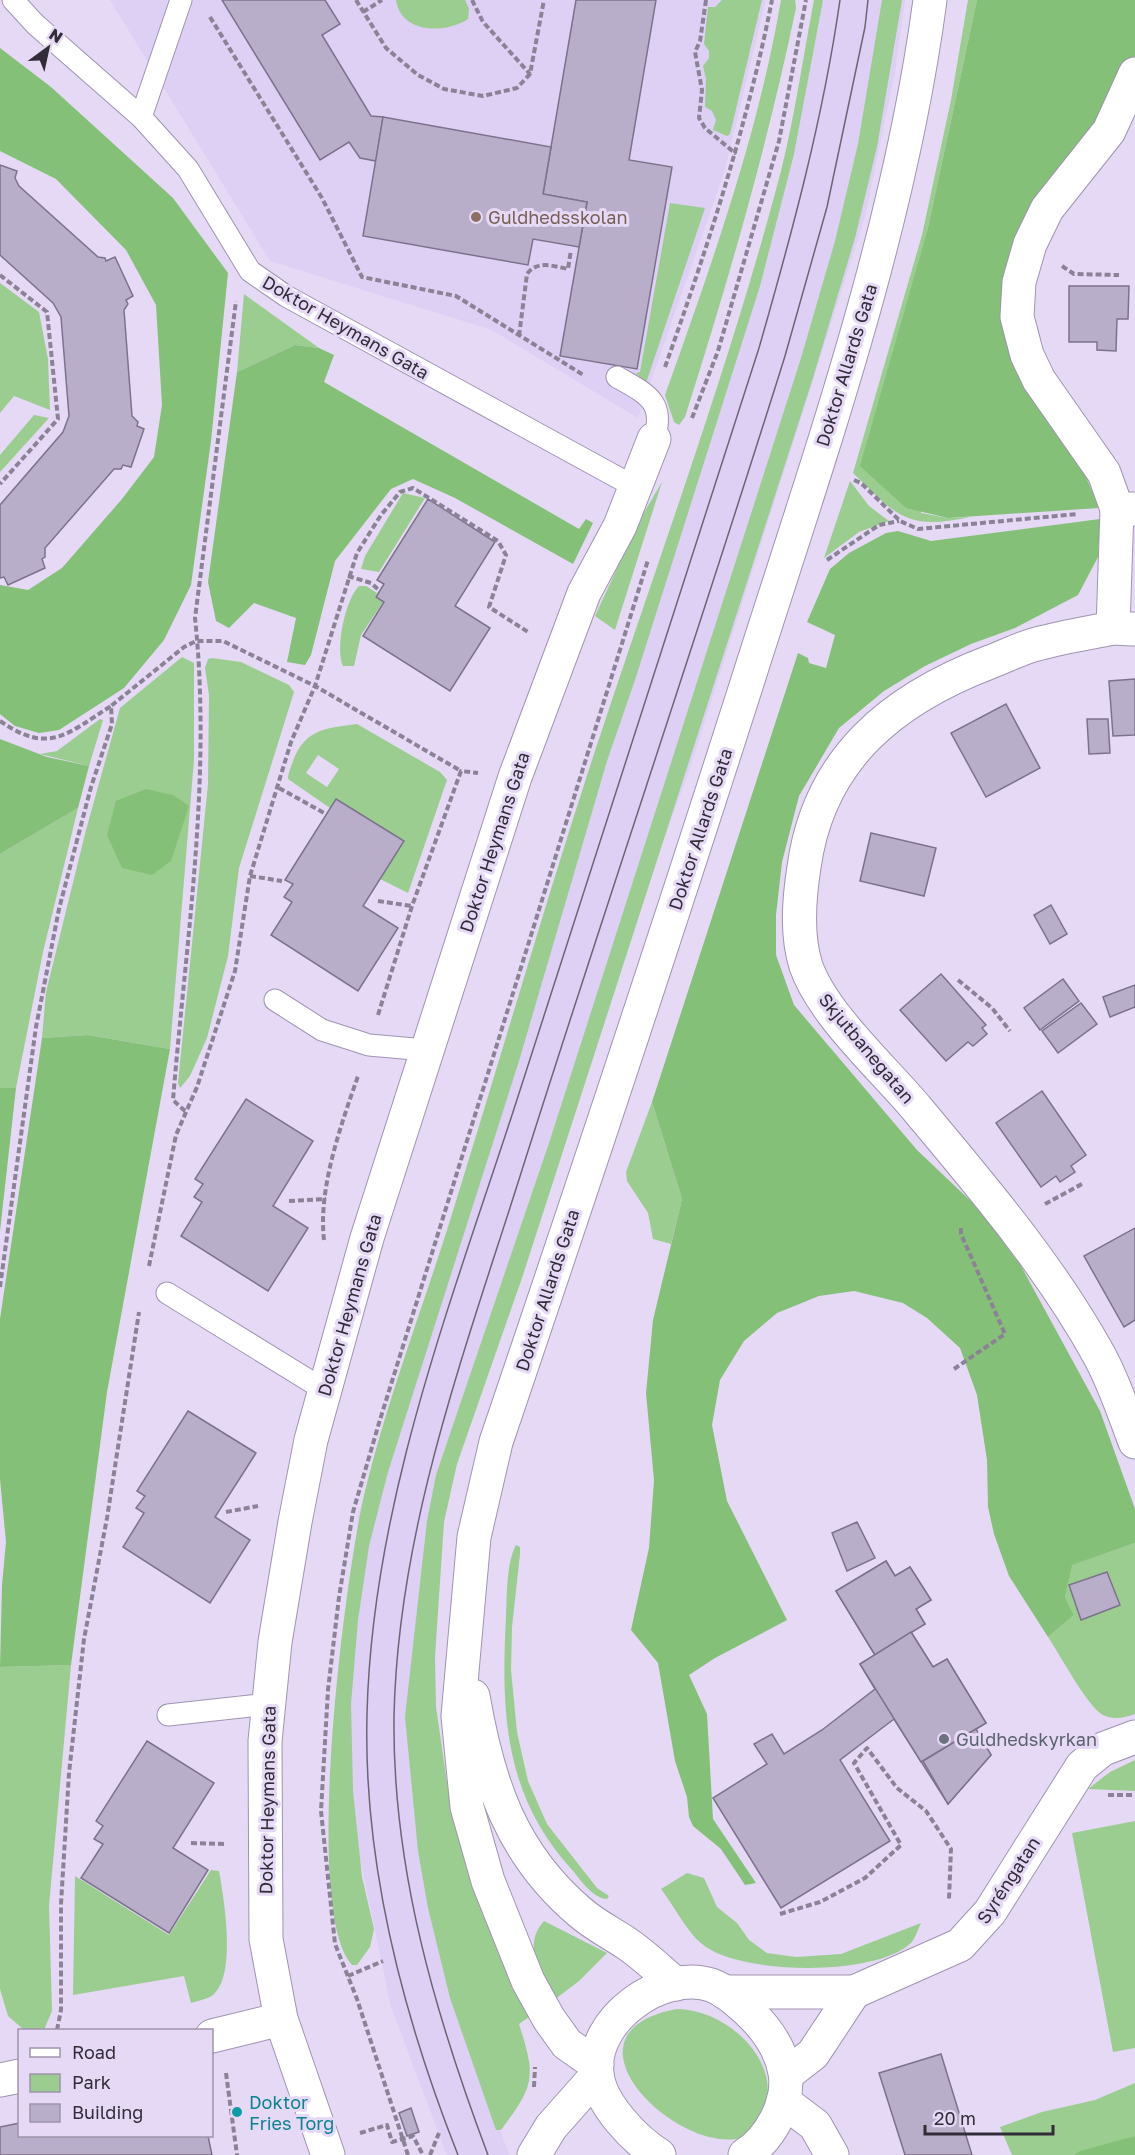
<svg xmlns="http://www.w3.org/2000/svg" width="1135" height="2155" font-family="'Golos Text',sans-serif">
	<rect width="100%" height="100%" fill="#e5d9f6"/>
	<g fill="#decff4">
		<polygon points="110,0 766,0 724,173 638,418 492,330 270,261"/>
		<polygon points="823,0 905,0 895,72 865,217 690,768 547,1159 459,1440 429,1582 411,1713 498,2124 509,2155 447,2155 391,2007 342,1772 358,1516 781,198"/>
	</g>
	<g fill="#9bcd90" fill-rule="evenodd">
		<path d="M396,0H465L469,9L468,19C445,34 401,34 396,0Z"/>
		<polygon points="722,0 762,0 730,134 727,136 713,130 716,120 712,111 705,107 706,79 703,66 709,58 709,51 704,44 708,7 715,7"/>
		<path d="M781,0H795L796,8C767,147 728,282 685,417L679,425L674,422L665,395C711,266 758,135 781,0Z"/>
		<path d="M814,0H823L794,154L760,286L635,680L607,761L519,1061L388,1472L369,1546L358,1620L351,1704L353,1791L362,1877L374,1929L370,1947L357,1965H352C301,1909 346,1570 365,1491C387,1401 420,1315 448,1227C497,1070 542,913 593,757C657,562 729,369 781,171C795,115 803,57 814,0Z"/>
		<path d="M882,0H902L877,147L855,238L812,381L522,1278L457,1464L444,1522L435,1657L436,1707L449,1796L469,1870L532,2015L519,2024C536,2077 535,2085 501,2130H496L450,1998L428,1908L418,1851L405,1717L427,1521L436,1475L549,1143L801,358L835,241L858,144Z"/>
		<path d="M968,0H977L927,232L921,513L948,518L970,517C907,531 897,516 853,473L922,235L951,100Z"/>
		<polygon points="670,203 705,208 646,383 636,373 640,372"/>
		<polygon points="0,283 39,312 48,359 50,410 14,396 0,413"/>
		<polygon points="244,294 319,348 295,345 237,372"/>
		<polygon points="34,415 49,418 0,472 0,455"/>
		<polygon points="850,481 869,506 889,521 859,532 824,558"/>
		<polygon points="662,482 615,630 595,616 639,521"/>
		<polygon points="403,493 425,498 379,572 361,569 365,556"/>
		<path d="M359,586H366L377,593L375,597L383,602L361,635L354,666H343C335,649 345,600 359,586Z"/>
		<polygon points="182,657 194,663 194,760 170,1049 88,1035 42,1038 46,992 86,830 120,708"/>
		<polygon points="212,658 241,662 289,685 294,692 239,868 228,956 207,1038 190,1076 180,1088 178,1083 208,784 209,695 205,668 208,659"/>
		<polygon points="100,719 103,720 89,766 40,754 57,751"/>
		<path d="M357,724L440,772L447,780L408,893L380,879L403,841L337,799L330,808L288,779C288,773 291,767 293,761C305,729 326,728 357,724ZM318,755L339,769L327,787L306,773Z"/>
		<polygon points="78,808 43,952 16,1088 0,1088 0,854"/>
		<polygon points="652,1102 682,1199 671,1244 653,1239 648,1213 627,1181 626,1172"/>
		<path d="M1135,1543V1714C1125,1718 1113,1720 1103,1715C1088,1708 1059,1653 1048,1637L1074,1615L1065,1597L1071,1565Z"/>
		<path d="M516,1545L520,1547V1554L512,1627L511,1670L517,1732L528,1781L547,1824L597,1888L609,1896L607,1899C593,1898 582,1882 573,1871C504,1796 501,1714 506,1617C507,1596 506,1564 516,1545Z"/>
		<polygon points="71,1665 49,1906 52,2011 44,2030 24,2030 8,2016 0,1989 0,1667"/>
		<polygon points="1135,1760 1135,1791 1088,1789 1110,1772"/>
		<polygon points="1135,1821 1135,2048 1113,2052 1072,1833"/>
		<path d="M211,1870L219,1871C224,1899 237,1975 213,1995C208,1999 197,2001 191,2003L184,1976L73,1995L75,1876L169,1935Z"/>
		<path d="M687,1873L704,1878L717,1907L737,1923L749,1940L767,1953L796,1957L841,1954L921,1923C918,1929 915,1939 911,1943C875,1977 745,1974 706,1947C688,1935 675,1907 661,1889Z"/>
		<path d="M544,1921L607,1953L579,1981L554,2000C542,1974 521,1946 544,1921Z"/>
		<path d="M677,2009C741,2010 805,2089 742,2138C675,2155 551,2032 677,2009Z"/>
		<polygon points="1135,2083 1135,2136 1074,2155 1012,2155 1000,2127 1042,2112 1095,2100"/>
	</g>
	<g fill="#85c078">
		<polygon points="977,0 1135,0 1135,59 1007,288 1099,508 948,518 906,508 860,466 927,232"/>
		<polygon points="0,48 51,87 173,198 228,273 211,441 191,585 164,640 124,688 59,730 39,733 15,726 0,714 0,585 28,590 62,568 122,499 154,457 162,405 156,305 126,250 56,179 0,151"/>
		<polygon points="295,345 319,348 334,355 324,382 579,529 586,519 593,523 573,564 455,498 413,479 391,489 335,561 311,655 305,665 287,662 296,618 254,603 229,628 216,621 208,582 237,372"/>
		<polygon points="1100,519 1098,557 1078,595 1015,628 971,644 925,666 884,691 839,728 799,796 782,862 776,915 776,955 794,1005 917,1150 978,1208 1021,1266 1100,1411 1135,1509 1135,1543 1072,1565 1065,1597 1074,1615 1048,1637 1009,1576 994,1534 988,1507 987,1460 977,1395 960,1348 927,1318 903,1303 854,1291 819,1296 777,1313 744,1341 720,1380 712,1425 727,1501 787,1620 715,1658 689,1675 707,1714 713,1819 756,1883 745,1885 721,1849 693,1826 689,1817 687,1797 675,1761 658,1663 631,1630 649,1548 654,1480 646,1393 653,1320 682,1199 652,1102 798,653 808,658 809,663 826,668 835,635 807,622 830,569 849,553 886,533 898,531 931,541"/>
		<polygon points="0,739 47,757 89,766 78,808 0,854"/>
		<polygon points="146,789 173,795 189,806 171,861 152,875 122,868 107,835 116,801"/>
		<polygon points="88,1035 170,1049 107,1392 71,1665 0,1667 2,1585 6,1542 0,1479 0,1319 42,1038"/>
		<polygon points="0,1088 16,1088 0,1231"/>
		<polygon points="1135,2136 1135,2155 1074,2155 1080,2151"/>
	</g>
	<g fill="#b9aeca" stroke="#7d728c" stroke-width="1.5">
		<polygon points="222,0 325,0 340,24 322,35 371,116 383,117 376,161 360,158 349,142 320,160"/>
		<polygon points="576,0 656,0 629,160 672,167 637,369 560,356 587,202 543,194"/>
		<polygon points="383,117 551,147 543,194 587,202 579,247 533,239 528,265 363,236"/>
		<polygon points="0,165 17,171 15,178 19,186 98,257 105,258 106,261 115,257 133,296 126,300 128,304 124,310 132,416 138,422 137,426 144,429 131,467 123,465 121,469 114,469 45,548 45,557 42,559 45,568 8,585 4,577 0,578 0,505 63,432 69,416 61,317 53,303 0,255"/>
		<polygon points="1069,286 1129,286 1128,319 1117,319 1116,351 1097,350 1097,342 1069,342"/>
		<polygon points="428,499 495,542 455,606 490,628 450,691 363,636 384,602 376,597 384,584 377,580"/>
		<polygon points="1135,679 1135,735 1113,736 1109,681"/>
		<polygon points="1006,704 1040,768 986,797 951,733"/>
		<polygon points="1087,719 1108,719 1110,753 1089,754"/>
		<polygon points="336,799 404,841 363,906 398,928 358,991 271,935 292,902 284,897 293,884 285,880"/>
		<polygon points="871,833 936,848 924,896 860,881"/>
		<polygon points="1051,905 1067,934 1050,944 1034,915"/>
		<polygon points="941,974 986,1025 982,1028 987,1034 973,1046 968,1042 946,1061 900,1010"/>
		<polygon points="1063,979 1079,1001 1040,1030 1024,1008"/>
		<polygon points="1135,985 1135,1007 1110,1017 1103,997"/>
		<polygon points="1081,1003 1097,1024 1058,1053 1042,1031"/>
		<polygon points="1042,1091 1086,1155 1071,1166 1075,1172 1060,1182 1056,1176 1041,1187 996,1123"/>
		<polygon points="246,1099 313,1141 273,1206 308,1228 268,1291 181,1236 202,1202 194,1197 203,1184 195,1179"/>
		<polygon points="1135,1228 1135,1320 1124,1327 1084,1256"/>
		<polygon points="188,1411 256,1453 215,1517 250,1540 210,1603 123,1547 144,1513 136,1508 145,1496 137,1491"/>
		<polygon points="857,1522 875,1558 847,1571 832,1533"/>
		<polygon points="886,1561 895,1576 910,1567 931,1600 916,1609 925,1624 911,1632 933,1667 947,1659 986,1723 976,1729 991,1755 948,1804 894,1719 840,1760 890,1841 781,1908 713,1798 767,1764 754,1744 772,1734 784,1754 822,1730 875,1689 860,1664 875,1655 836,1591"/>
		<polygon points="886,1561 895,1576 910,1567 931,1600 916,1609 925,1624 875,1655 836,1591"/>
		<polygon points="1107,1572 1120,1605 1081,1620 1069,1585"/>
		<polygon points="911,1632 933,1667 947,1659 986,1723 921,1762 860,1664"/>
		<polygon points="976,1729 991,1755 948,1804 923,1761"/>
		<polygon points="147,1741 214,1783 173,1848 208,1870 169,1933 81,1878 103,1844 94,1839 103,1826 96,1821"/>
		<polygon points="941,2054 972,2155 905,2155 879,2073"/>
		<polygon points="411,2108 419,2132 407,2136 399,2113"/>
		<polygon points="20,2123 20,2136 208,2136 212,2155 0,2155 0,2127"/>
	</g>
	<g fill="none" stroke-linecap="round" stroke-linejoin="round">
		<defs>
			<g id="lane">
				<polyline points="13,0 35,24 141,117 188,169 250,271 286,296 635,487"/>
				<polyline points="141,117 181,0"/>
				<path d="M617,377C647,394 666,402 654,439"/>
				<polyline points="275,1000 322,1030 369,1045 426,1050"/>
				<polyline points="167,1293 326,1391"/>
				<polyline points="168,1715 269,1704"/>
			</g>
			<g id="street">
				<polyline points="1117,509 1104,473 1039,380 1027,355 1017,317 1019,282 1030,244 1047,209 1109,131 1135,74"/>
				<path d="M1113,628C1088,633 1062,637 1037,644C1021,648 1006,656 990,662C893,699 819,758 804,867C799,899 796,935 806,966C823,1015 885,1070 918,1110C983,1188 1050,1266 1099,1355C1114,1382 1124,1413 1135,1442"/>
				<polyline points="1133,629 1113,628 1117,509 1135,509"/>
				<polyline points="724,1992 854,1992 960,1945 990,1912 1082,1766 1103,1749 1135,1737"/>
				<polyline points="212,2036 281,2019"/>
				<polyline points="786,2075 813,2054 854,1992"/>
				<polyline points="0,2080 20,2076"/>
				<polyline points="328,2155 281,2019 266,1939 265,1741 275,1642 295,1522 311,1440 367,1238 515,777 584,593 620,526 654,439"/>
				<polyline points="534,2155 551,2127 597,2075"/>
			</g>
			<g id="secondary">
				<path d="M473,1696C488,1783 511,1854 581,1913C595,1925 611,1933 626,1943C644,1955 660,1971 676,1984"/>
				<path d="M597,2065L567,2044L549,2019L528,1981L488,1881L467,1807L458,1716L474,1537L496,1442C587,1174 676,906 762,636C829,428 901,218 930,0"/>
				<polyline points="783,2101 815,2125 832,2155"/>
				<path d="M659,2155C635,2140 600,2104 597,2074C590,2020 662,1969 711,1985C725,1990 737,2001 748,2011C765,2027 781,2049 785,2073C790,2103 770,2139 745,2155"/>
			</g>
		</defs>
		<use href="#lane" stroke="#9f94b0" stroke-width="23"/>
		<use href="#street" stroke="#9f94b0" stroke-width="35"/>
		<use href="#secondary" stroke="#9f94b0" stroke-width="35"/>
		<g stroke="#8b8296" stroke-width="4" stroke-dasharray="6 3" stroke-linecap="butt">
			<polyline points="356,0 386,48 418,75 444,89 483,96 517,88 530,74 544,0"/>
			<polyline points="472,0 483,22 530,74"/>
			<polyline points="706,0 700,41 695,52 702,90 699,118 705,128 736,154"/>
			<polyline points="363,12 382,0"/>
			<polyline points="210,17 322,198 362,277 456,296 585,376"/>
			<polyline points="1062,266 1074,274 1119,275"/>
			<polyline points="0,275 47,312 58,419 0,484"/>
			<path d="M519,336L527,274C537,260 553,266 568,269L571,250"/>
			<path d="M665,367C708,246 747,126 772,0"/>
			<polyline points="692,418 718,351 779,141 806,0"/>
			<polyline points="854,480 861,483 900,521 918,529 1077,514"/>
			<polyline points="827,560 879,525 899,521"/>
			<polyline points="348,576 371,583 380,591"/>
			<path d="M0,721C49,755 67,734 111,706"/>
			<polyline points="279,788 326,814"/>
			<polyline points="250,876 282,881"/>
			<polyline points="378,901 412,906"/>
			<polyline points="958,980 992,1008 1010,1031"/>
			<polyline points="378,1015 412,906 461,771 478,773"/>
			<path d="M185,1111L173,1100C186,940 212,778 195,618L236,301"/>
			<polyline points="289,1201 326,1199"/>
			<polyline points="1045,1204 1082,1184"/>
			<path d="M324,1240C318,1188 341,1125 358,1076"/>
			<polyline points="149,1266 176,1135 197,1087 235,971 250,876 291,742 315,686 357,553 381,515 400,492 413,488 498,541 506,555 489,607 528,632"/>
			<polyline points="0,1287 36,1027 59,909 91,787 112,724 111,706 184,647 196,641 223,641 315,686 461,771"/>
			<polyline points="954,1369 1005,1334 961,1234 961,1225"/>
			<polyline points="226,1512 258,1506"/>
			<polyline points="1108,1795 1135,1795"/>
			<polyline points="191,1843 226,1844"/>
			<polyline points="780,1914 820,1902 865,1878 901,1845 854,1763 867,1748 897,1788 926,1811 951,1849 949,1899"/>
			<polyline points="348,1976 383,1961"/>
			<polyline points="57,2030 61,2010 61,1904 69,1773 84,1639 107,1518 139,1312"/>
			<polyline points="226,2073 237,2155"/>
			<polyline points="534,2087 535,2067"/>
			<polyline points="360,2133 387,2125 392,2142 413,2136 423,2155"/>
			<polyline points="408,2155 357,1999 335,1944 321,1811 328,1690 339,1597 353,1512 379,1423 648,560"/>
			<polyline points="430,2155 439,2133"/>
		</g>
		<use href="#lane" stroke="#fff" stroke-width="21"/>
		<use href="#street" stroke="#fff" stroke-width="33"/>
		<use href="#secondary" stroke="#fff" stroke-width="33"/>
		<g stroke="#6c6576" stroke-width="1.5">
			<path d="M458,2155C403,2016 363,1865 367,1714C372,1506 449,1308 513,1112C595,857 679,603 759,348C792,233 823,119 840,0"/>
			<path d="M488,2155C435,2014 392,1868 394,1716C398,1527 466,1348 522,1170C608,898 700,628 785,356L827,207L865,27L868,0"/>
		</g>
	</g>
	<circle fill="#8d6e63" stroke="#e5d9f6" stroke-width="2" cx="476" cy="217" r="6"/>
	<circle fill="#6b7280" stroke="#e5d9f6" stroke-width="2" cx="944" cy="1739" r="6"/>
	<circle fill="#0f9aa8" stroke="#e5d9f6" stroke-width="2" cx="237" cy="2112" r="6"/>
	<g text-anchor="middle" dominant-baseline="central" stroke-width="6" stroke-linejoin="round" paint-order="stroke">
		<g font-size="18" fill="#785e54" stroke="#e5d9f6" text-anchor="start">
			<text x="488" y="217">Guldhedsskolan</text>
		</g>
		<g font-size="18" fill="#312c37" stroke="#e5d9f6">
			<text transform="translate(346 327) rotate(30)">Doktor Heymans Gata</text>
			<text transform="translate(846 365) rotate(-73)">Doktor Allards Gata</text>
			<text transform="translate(700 829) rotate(-72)">Doktor Allards Gata</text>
			<text transform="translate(494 842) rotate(-72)">Doktor Heymans Gata</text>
			<text transform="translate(867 1048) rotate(50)">Skjutbanegatan</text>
			<text transform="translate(547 1290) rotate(-72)">Doktor Allards Gata</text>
			<text transform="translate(349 1305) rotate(-74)">Doktor Heymans Gata</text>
			<text transform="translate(267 1800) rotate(-89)">Doktor Heymans Gata</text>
			<text transform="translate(1008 1880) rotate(-57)">Syréngatan</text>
		</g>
		<g font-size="18" fill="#5b616d" stroke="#e5d9f6" text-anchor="start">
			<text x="956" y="1739">Guldhedskyrkan</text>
		</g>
		<g font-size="18" fill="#0d838f" stroke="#e5d9f6" text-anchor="start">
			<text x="249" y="2102">Doktor<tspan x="249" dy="21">Fries Torg</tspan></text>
		</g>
	</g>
	<rect x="18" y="2029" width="195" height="108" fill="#e5d9f6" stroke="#9d94aa" stroke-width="1.5"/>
	<rect x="30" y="2048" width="30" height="9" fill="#ffffff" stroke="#9d94aa" stroke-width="1.5"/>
	<text x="72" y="2059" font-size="18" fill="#312c37">Road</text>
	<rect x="30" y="2074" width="30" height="18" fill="#9bcd90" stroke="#9d94aa" stroke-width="1.5"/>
	<text x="72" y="2089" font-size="18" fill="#312c37">Park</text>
	<rect x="30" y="2104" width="30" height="18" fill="#b9aeca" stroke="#9d94aa" stroke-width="1.5"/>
	<text x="72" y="2119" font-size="18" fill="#312c37">Building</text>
	<g transform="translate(48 48) rotate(33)" stroke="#e5d9f6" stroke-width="4.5" paint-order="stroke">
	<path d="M0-4.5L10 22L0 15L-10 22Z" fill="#312c37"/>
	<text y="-9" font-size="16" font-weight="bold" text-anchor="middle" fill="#312c37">N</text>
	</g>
	<path d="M925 2125v9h128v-9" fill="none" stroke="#312c37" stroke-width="3"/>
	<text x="934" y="2125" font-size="18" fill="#312c37" stroke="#e5d9f6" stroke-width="4.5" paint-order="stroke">20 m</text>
</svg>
